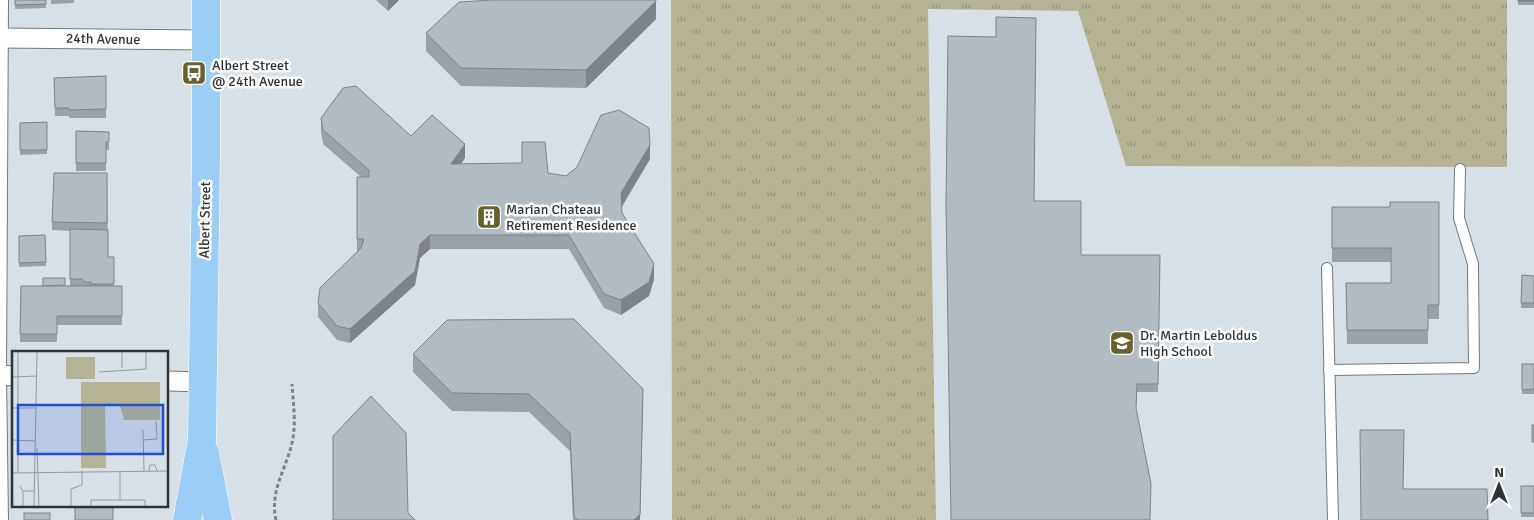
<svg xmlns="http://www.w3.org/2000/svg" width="1534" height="520" font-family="Signika,sans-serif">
	<defs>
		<pattern id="grass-tufts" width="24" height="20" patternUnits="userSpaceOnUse" patternTransform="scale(1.25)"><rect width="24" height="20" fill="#b6b395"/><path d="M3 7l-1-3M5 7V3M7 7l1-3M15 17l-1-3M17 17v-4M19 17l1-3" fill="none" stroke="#94927a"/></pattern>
	</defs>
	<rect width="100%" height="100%" fill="#d8e0e7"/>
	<polygon fill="url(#grass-tufts)" points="671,0 1507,0 1507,167 1126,166 1078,11 928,9 936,520 672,520"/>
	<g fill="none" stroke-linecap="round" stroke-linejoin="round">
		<defs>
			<g id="service">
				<polyline points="3,0 1,375 3,520"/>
				<polyline points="1327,268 1333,520"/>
				<polyline points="1329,370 1474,368 1473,264 1459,218 1460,169"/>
			</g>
			<g id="minor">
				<polyline points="0,38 206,40"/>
				<polyline points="0,375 14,376"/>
				<polyline points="168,381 202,382"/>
			</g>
			<g id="primary">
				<polyline points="205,453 218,520"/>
				<polyline points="187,520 202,440 206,160 206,0"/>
			</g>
		</defs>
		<use href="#service" stroke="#72797f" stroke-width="12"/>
		<use href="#minor" stroke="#72797f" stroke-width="21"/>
		<use href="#primary" stroke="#fff" stroke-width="29"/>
		<path stroke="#7f8489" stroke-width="3" stroke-dasharray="4 2.5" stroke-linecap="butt" d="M276,520C269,489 288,467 293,438C296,420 293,402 292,384"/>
		<use href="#service" stroke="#fff" stroke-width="10"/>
		<use href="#minor" stroke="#fff" stroke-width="19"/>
		<use href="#primary" stroke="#9acef7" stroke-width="28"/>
	</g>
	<g fill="#9aa1a7">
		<polygon points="15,0 46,0 46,8 15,9"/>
		<polygon points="51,0 74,0 74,3 51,4"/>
		<polygon points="376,0 399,0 388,11"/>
		<rect x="1518" y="0" width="16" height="5"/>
		<polygon points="656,19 586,88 461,86 426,51 426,33"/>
		<polygon points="106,76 106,118 69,118 69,116 55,116 54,78"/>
		<polygon points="321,118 411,136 465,158 461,164 548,173 566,176 650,159 622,207 622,213 654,279 649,296 621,315 604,308 569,249 430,249 420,258 415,285 350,343 337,340 318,317 318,303 357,252 357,177 361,177 323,144 321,132"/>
		<polygon points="47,122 47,154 20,155 20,123"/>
		<polygon points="76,131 109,132 109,150 106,150 106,171 76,171"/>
		<polygon points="107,173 108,257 114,257 114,286 122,286 122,325 57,325 57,342 20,342 21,286 70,286 70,231 52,230 52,222"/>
		<polygon points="1034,201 1081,255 1160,255 1158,392 1137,392 1136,408"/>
		<polygon points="1439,202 1439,319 1428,319 1428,344 1347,344 1346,283 1391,283 1391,262 1332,262 1332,207 1390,207"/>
		<polygon points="45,235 46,266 19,267 19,236"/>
		<polygon points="1522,275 1534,276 1534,308 1521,308"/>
		<polygon points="413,354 643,407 640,520 573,520 570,451 529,412 452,411 413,372"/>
		<rect x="1522" y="364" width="12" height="30"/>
		<rect x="1521" y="486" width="13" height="31"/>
	</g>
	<g fill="#7d8388">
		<polygon points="388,0 399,0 388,11"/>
		<polygon points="656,1 656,19 586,88 586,70"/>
		<polygon points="465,144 465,158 451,178 451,164"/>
		<polygon points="650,145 650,159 621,207 621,193"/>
		<polygon points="430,235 430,249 420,258 415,285 350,343 350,329 420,244"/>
		<polygon points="654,264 654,279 649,296 621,315 621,300"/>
		<polygon points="643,389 640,520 634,520"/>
	</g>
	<g fill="#b3bbc2" stroke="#7d8388">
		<polygon points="15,0 46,0 46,4 15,5"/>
		<polygon points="492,0 656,0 656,1 586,70 461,68 426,33 459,2"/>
		<rect x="1518" y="0" width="16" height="1"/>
		<polygon points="996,17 1036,18 1034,201 1081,201 1081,255 1160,255 1158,384 1137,384 1136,408 1151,484 1150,520 951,520 946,204 948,36 996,37"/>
		<polygon points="106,76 106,109 69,110 69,108 55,108 54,78"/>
		<polygon points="356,86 411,136 432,115 465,144 451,164 522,163 522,142 545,142 548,173 566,176 577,167 601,115 619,110 649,128 650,145 621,193 622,213 654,264 649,282 621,300 604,294 569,235 430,235 420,244 415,271 350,329 337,326 318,303 320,288 361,248 364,239 357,239 357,177 369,177 369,170 323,130 321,118 343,88"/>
		<polygon points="47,122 47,150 20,150 20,123"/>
		<polygon points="76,131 109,132 109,142 106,142 106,163 76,163"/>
		<polygon points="54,173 107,173 107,223 52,222"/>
		<polygon points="1390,202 1439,202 1439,305 1428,305 1428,330 1347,330 1346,283 1391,283 1391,248 1332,248 1332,207 1390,207"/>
		<polygon points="70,229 108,230 108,257 114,257 114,284 90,284 91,282 85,282 82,279 70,279"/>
		<polygon points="45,235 46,262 19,263 19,236"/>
		<polygon points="1522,275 1534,276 1534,303 1521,303"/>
		<polygon points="43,278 65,278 65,285 43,286"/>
		<polygon points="21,286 122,286 122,316 57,316 57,334 20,334"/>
		<polygon points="574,319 643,389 640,514 634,520 578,520 574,516 570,433 529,394 452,393 413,354 447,320"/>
		<polygon points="1522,364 1534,364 1534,389 1522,390"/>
		<polygon points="371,396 406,433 408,513 415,520 333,520 333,436"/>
		<rect x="1532" y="425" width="2" height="17"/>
		<polygon points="1360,430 1404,430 1403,489 1487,489 1488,520 1361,520"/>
		<rect x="1521" y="486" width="13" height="27"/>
		<rect x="75" y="506" width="38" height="14"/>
		<rect x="24" y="513" width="26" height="7"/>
	</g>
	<defs>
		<symbol id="bus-square" viewBox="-11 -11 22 22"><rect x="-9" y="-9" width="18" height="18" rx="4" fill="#67612d" stroke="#fff"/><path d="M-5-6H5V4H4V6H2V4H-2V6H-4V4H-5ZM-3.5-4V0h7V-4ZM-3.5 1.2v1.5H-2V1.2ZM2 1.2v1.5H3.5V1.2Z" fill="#fff"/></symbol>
		<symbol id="building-square" viewBox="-11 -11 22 22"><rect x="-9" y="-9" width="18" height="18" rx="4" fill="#67612d" stroke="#fff"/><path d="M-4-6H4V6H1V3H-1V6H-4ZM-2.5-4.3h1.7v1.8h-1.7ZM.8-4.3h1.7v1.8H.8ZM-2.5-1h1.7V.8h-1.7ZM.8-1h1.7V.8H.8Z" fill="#fff"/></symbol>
		<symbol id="school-square" viewBox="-11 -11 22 22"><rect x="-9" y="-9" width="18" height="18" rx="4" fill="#67612d" stroke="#fff"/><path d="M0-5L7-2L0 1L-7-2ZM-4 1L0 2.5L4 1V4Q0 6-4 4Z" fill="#fff"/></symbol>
	</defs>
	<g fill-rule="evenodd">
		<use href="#bus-square" x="180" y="59" width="28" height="28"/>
		<use href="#building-square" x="475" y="203" width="28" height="28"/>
		<use href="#school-square" x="1108" y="329" width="28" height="28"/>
	</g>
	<g text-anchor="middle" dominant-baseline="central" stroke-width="5" stroke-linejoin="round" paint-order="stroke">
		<g font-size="14" fill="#303336" stroke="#fff">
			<text transform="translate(103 39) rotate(1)">24th Avenue</text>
			<text transform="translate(205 220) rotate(-89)">Albert Street</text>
		</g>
		<g font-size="14" fill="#303336" stroke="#fff" text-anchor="start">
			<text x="212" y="65">Albert Street<tspan x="212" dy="16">@ 24th Avenue</tspan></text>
			<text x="506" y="209">Marian Chateau<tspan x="506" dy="16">Retirement Residence</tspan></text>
			<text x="1140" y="335">Dr. Martin Leboldus<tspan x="1140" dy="16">High School</tspan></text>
		</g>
	</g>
	<g transform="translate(12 351)">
		<rect width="156" height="156" fill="#d8e0e7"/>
		<path d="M69,31H148V69H112L108,55H93L94,117H69Z" fill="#b6b395"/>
		<path d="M54,6H83V28H54Z" fill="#b6b395"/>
		<path fill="none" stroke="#959ba0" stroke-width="1" d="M6,0V122M110,0V17M87,21L134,18V0M0,26L25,25M0,57H23M131,79L132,120M0,89L23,90M131,89L145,88L144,70M25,97L27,156M137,120L138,114H143L145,120M0,122L157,120M8,135L11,140H22M108,149V120M11,156V140M22,156L25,0M59,156V138L70,134V120M79,156V149H133V156"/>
		<path fill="#1d4ed8" fill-opacity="0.15" stroke="#1d4ed8" stroke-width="2.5" d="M6,54H151V103H6Z"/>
		<rect width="156" height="156" fill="none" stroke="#303336" stroke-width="2.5"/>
	</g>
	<g transform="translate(1499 485)" stroke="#ffffff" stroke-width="4" paint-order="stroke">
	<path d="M0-4L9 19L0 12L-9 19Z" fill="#303336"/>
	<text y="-8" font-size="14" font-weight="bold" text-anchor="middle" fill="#303336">N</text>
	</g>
</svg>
